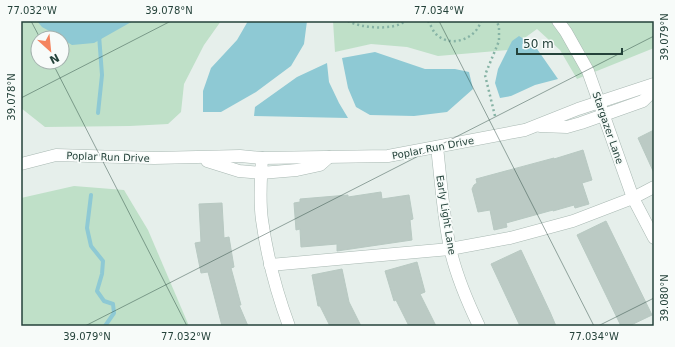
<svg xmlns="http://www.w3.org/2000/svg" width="675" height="347" font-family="'DejaVu Sans',sans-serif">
	<rect width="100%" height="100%" fill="#e6efeb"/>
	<g fill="#bfe0c8" fill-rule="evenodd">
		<path d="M21,21H221L204,45L184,84L181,112L168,124L130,126L45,127L21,108ZM38,38H62V62H38Z"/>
		<polygon points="333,21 654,21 654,48 577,79 560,50 537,29 508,50 438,56 407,47 371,44 335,52"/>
		<polygon points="74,186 124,190 148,230 189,326 24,326 21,316 21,198"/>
	</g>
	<g fill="#8ec9d4">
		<polygon points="37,21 133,21 94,43 72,45 62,39 62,38 42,27"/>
		<polygon points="248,21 307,21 304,44 291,66 256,92 221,112 203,112 203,91 211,68 237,40"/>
		<polygon points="519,36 535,46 558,79 535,85 511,96 500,98 495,83 498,69 512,41"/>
		<polygon points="375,52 425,69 455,69 469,72 473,89 447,112 414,116 370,115 356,107 348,88 342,58"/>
		<polygon points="327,63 329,82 339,103 348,118 254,116 255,107 297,77"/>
	</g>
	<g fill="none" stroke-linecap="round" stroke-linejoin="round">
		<g stroke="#8ec9d4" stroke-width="4">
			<polyline points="98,113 102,75 99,35"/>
			<polyline points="91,195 87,228 91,246 103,261 102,274 97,291 104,301 113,304 114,313 105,326"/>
		</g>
	</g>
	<g fill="#bbcac4" stroke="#b8c9c2">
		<polygon points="654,130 654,173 638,138"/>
		<polygon points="583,150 592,180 582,183 589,204 575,208 574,205 553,211 553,210 506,223 507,227 494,230 490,210 478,212 472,189 474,185 477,183 476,179 554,158 554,159"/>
		<polygon points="381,192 382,199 409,195 413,219 410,220 412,240 337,251 337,244 301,247 300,229 296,230 294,203 300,202 300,199 348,195 348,197"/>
		<polygon points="222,203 224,238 229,237 234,267 231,268 241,305 239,305 248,326 222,326 208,272 201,273 195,243 201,242 199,204"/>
		<polygon points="606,221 652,315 629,326 621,326 577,235"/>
		<polygon points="521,250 550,312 556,326 520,326 491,264"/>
		<polygon points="417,262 425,292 420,294 436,326 409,326 396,300 394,301 385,271"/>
		<polygon points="342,269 349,302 361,326 330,326 320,306 318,306 312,275"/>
	</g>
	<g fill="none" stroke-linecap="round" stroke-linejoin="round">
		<defs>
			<g id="minor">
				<polyline points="558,21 566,32 588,71 633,198 654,238"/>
				<polyline points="540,126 567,127 581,123 643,101 654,90"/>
				<path d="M437,147C441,181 443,215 450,248C456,275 467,301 479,326"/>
				<path d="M262,158C261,179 259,199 262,220C267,256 276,291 289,326"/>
				<polyline points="207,161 239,171 261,173 297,170 320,165 329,157"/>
				<polyline points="21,164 56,155 154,158 240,156 262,158 388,156 525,130 578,109 654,84"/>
				<polyline points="270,265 450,249 510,238 573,221 633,198 654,187"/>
			</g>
		</defs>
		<use href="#minor" stroke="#a8b8b2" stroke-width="13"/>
		<g stroke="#86b3a5" stroke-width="2.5" stroke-dasharray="2 3" stroke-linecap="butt">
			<path d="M348,21C360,28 394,31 405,21"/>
			<path d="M428,21C431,25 433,32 437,35C451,48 476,39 481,21"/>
			<polyline points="495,116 485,75 499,41 499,26 496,21"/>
		</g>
		<use href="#minor" stroke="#fff" stroke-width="12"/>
	</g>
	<path fill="none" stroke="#24423a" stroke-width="1" stroke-opacity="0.45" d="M31,21L40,38M439,21L594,326M52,62L187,326M21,98L171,21M85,326L654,36M598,326L654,298"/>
	<g text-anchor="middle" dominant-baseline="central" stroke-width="3.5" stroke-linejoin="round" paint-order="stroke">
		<g font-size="10" fill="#24423a" stroke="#f7fbf9">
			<text transform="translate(608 128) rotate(71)">Stargazer Lane</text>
			<text transform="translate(433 148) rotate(-11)">Poplar Run Drive</text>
			<text transform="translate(108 157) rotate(2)">Poplar Run Drive</text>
			<text transform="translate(446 215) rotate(81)">Early Light Lane</text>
		</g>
	</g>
	<rect width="675" height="347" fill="none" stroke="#f7fbf9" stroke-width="44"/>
	<g transform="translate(50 50) rotate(153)"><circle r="19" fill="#f7fbf9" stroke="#a3b1ad"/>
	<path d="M0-3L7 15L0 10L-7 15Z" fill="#f4845f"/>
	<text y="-6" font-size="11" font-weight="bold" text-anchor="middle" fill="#24423a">N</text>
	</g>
	<path d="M517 48v6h105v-6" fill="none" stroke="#24423a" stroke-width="2"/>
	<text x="523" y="48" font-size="12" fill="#24423a" stroke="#f7fbf9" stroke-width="3" paint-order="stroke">50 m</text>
	<rect x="22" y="22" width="631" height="303" fill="none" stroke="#24423a" stroke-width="1.5"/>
	<g font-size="10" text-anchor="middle" fill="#24423a">
		<text x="32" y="14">77.032°W</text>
		<text x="169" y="14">39.078°N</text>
		<text x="439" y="14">77.034°W</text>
		<text transform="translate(664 37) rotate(-90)" y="4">39.079°N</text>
		<text transform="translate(11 97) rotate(-90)" y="4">39.078°N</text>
		<text transform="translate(664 298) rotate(-90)" y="4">39.080°N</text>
		<text x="87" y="340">39.079°N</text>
		<text x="186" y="340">77.032°W</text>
		<text x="594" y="340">77.034°W</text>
	</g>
</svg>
